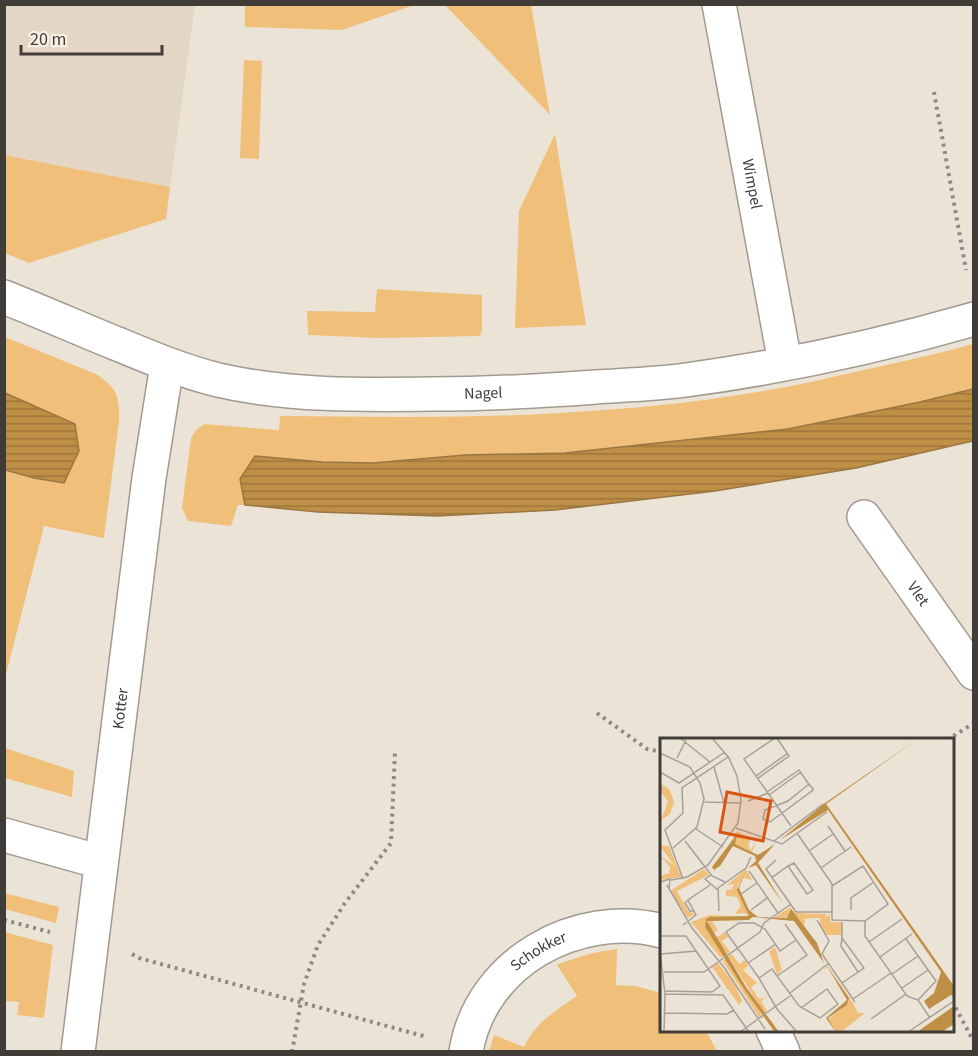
<svg xmlns="http://www.w3.org/2000/svg" width="978" height="1056" font-family="'Source Sans 3',sans-serif">
	<defs>
		<pattern id="water-rules" width="6" height="5" patternUnits="userSpaceOnUse" patternTransform="scale(1.5)"><rect width="6" height="5" fill="#bf8f46"/><path d="M0 2.5h6" fill="none" stroke="#9d763b"/></pattern>
	</defs>
	<rect width="100%" height="100%" fill="#ece3d7"/>
	<polygon fill="#e3d6c4" points="4,5 195,5 170,187 5,155"/>
	<g fill="#f0c07a">
		<polygon points="245,5 245,4 414,5 342,30 245,27"/>
		<polygon points="445,5 531,5 550,115"/>
		<polygon points="244,60 262,61 259,159 240,158"/>
		<polygon points="555,134 586,325 515,328 519,211"/>
		<polygon points="4,155 170,187 166,219 29,263 5,253"/>
		<polygon points="377,289 482,295 482,330 480,336 380,338 308,335 307,311 375,312"/>
		<path d="M5,337L96,374C117,388 120,396 119,421L104,538L44,526L5,678V470L34,478L75,424L5,393Z"/>
		<path d="M973,344V389L920,402L788,429L565,453L465,455L373,463L322,462L240,479L245,505H238L231,526L188,521L182,508L191,438C195,431 198,427 205,424L279,430L280,416C388,417 495,419 603,410C648,407 694,402 738,395C782,389 825,379 868,369C903,361 938,354 973,344Z"/>
		<polygon points="5,748 74,771 72,797 5,778"/>
		<polygon points="4,893 59,907 56,923 5,909"/>
		<polygon points="4,932 53,945 44,1018 17,1015 19,1002 5,1001"/>
		<path d="M617,949L616,985L635,986L661,993L662,1030L706,1031L717,1051H489L494,1035L524,1047C535,1023 556,1010 577,996L557,965C579,956 594,952 617,949Z"/>
	</g>
	<g fill="url(#water-rules)" stroke="#997642" stroke-width="1.5">
		<polygon points="973,389 973,441 856,468 715,491 555,510 437,516 318,512 245,505 240,479 255,456 322,462 373,463 465,455 565,453 788,429 920,402"/>
		<polygon points="5,393 75,424 79,451 64,483 34,478 5,470"/>
	</g>
	<g fill="none" stroke-linecap="round" stroke-linejoin="round">
		<defs>
			<g id="minor">
				<path id="s1" d="M719,4L785,363"/>
				<path id="s2" d="M4,297C42,312 78,328 115,343C149,357 182,371 218,380C288,396 361,395 432,394C487,394 541,391 596,387C626,385 656,384 686,380C783,367 880,346 974,319"/>
				<path id="s3" d="M864,517L974,673"/>
				<polyline points="4,835 101,862"/>
				<polyline points="773,1030 783,1052"/>
				<path id="s4" d="M78,1052L149,478L167,365"/>
				<path id="s5" d="M466,1052C480,963 577,909 662,931"/>
			</g>
		</defs>
		<use href="#minor" stroke="#a29a8f" stroke-width="36"/>
		<g stroke="#908982" stroke-width="4" stroke-dasharray="3 4.5" stroke-linecap="butt">
			<polyline points="934,92 966,270"/>
			<polyline points="597,713 647,749 662,752"/>
			<polyline points="947,740 974,723"/>
			<polyline points="4,920 50,932"/>
			<polyline points="132,954 139,958 427,1037"/>
			<polyline points="952,1001 974,1042"/>
			<polyline points="292,1052 304,984 318,945 345,903 391,843 395,752"/>
		</g>
		<use href="#minor" stroke="#fff" stroke-width="33"/>
	</g>
	<g text-anchor="middle" dominant-baseline="central" stroke-width="5" stroke-linejoin="round" paint-order="stroke">
		<g font-size="16" fill="#403c38" stroke="#f9f0e4">
			<text stroke="none"><textPath href="#s1" startOffset="183">Wimpel</textPath></text>
			<text stroke="none"><textPath href="#s2" startOffset="496">Nagel</textPath></text>
			<text stroke="none"><textPath href="#s3" startOffset="94">Vlet</textPath></text>
			<text stroke="none"><textPath href="#s4" startOffset="346">Kotter</textPath></text>
			<text stroke="none"><textPath href="#s5" startOffset="129">Schokker</textPath></text>
		</g>
	</g>
	<g transform="translate(660 738)">
		<rect width="294" height="294" fill="#ece3d7"/>
		<path d="M0,45L10,52L14,64L10,76L1,82L8,63L0,53ZM77,93L90,101L93,98L88,107L91,112L98,99L92,114L75,106L78,95L63,117ZM0,108H9L21,139L0,142V138L9,135L10,129L0,118L14,127ZM44,131L49,137L17,153L28,173L35,176L28,180L10,153ZM86,131L92,142L84,140L87,135L77,148L89,178L85,175L75,176L81,168L77,159L66,158V152L72,151L74,146L67,147ZM130,169L135,175L167,176L164,180H141L156,181H145L144,188L130,171L129,179L114,180ZM50,177L88,179L46,181L45,189L65,217L61,220L31,184ZM170,177V184H182L181,197H166L160,188V181ZM50,182L90,181L91,182L52,183L58,192L54,195L57,199L65,194L68,199L62,203L70,214L66,216L46,186ZM115,209L122,232L117,236L109,214ZM72,216L79,226L85,222L88,228L83,232L97,245L91,249L99,261L107,259L101,263L107,273L104,275L68,218ZM66,220L102,277L99,279L63,223ZM58,225L75,247L82,263L79,267L52,229ZM168,228L193,265L198,275H205L181,294H176L168,281L187,267L189,260L168,230L163,231Z" fill="#f0c07a"/>
		<path d="M259,0L166,66L294,248V259L291,257L269,271L264,263L274,255L281,234L168,72L120,102L165,65ZM78,95L75,106L98,117L115,106L98,125L124,167L96,127L88,130L96,123L95,118L73,108L60,128L54,132L52,129ZM86,133L79,150L89,172L98,179L127,180L131,171L157,205L164,225L134,183L93,179L88,182L47,183L86,249L119,294L114,293L84,251L45,189L46,181L50,179L89,178L77,152ZM168,230L189,260L187,267L168,280L176,294L166,280L187,262ZM294,268V286L282,294H257Z" fill="#bf8f46"/>
		<path fill="none" stroke="#a7a097" stroke-width="1.5" d="M20,0L50,24M115,0L84,21L131,88M0,15L30,29L40,45L44,61L37,89L13,110M17,20L26,2M54,29L64,65M0,34L19,45L65,14M96,38L128,15M97,41L129,18L117,0M107,54L139,32L148,45L153,51V52L110,84L103,81L105,72L128,63L149,46M109,57L141,34M88,63L108,55M44,64L81,65M168,88L185,113M76,90L122,106L167,74M36,91L63,109M137,95L172,146V182L205,183L228,166L203,128L172,148M25,103L52,138L65,144M114,103L163,66M149,113L173,96M116,122L106,131L136,174H172M161,130L191,109M89,133L118,175M51,137L45,141L58,152M112,139L114,138L128,128L134,125L153,152L147,156L128,128M23,141L5,92L23,75L22,50L68,19M11,142L27,139L48,127L78,85L81,62L77,38L69,20L52,0M0,144L10,141L9,151M7,147L32,190L67,233M81,156L97,145M28,162L25,165L30,173H35M91,172L107,160M191,172V160L214,144M59,173L58,150L86,130L91,119M157,182L169,203L162,216L195,264M205,183V198L247,258L258,262L270,280M23,187L36,177L28,162L50,147M0,198H26L36,213L1,216M182,200L181,208L198,234M246,201L276,243L258,262M209,204L242,181M0,214L5,256L4,294M220,219L252,196M88,225L116,206M65,231L105,291M4,234H44L100,194L104,185L131,166M232,236L258,218M117,238L147,217L125,186M99,240L66,194L79,185H94L105,191L120,213L136,202M99,240L112,231L139,268L160,280M99,240L117,271L137,294M182,245L204,230L182,200V184M242,250L268,232M5,253L52,254L60,248L36,213M130,255L169,225M5,256L63,257L89,294M193,261L231,235M141,270L167,251L178,266L160,280M5,275L67,276L74,272M211,281L246,256M4,294H25M80,294L130,258M248,294L294,263"/>
		<path fill="#d75610" fill-opacity="0.15" stroke="#d75610" stroke-width="3" d="M67,54L111,63L103,103L60,94Z"/>
		<rect width="294" height="294" fill="none" stroke="#403c38" stroke-width="3"/>
	</g>
	<rect width="978" height="1056" fill="none" stroke="#403c38" stroke-width="12"/>
	<path d="M21 45v9h141v-9" fill="none" stroke="#403c38" stroke-width="3"/>
	<text x="30" y="45" font-size="18" fill="#403c38" stroke="#f9f0e4" stroke-width="4.5" paint-order="stroke">20 m</text>
</svg>
